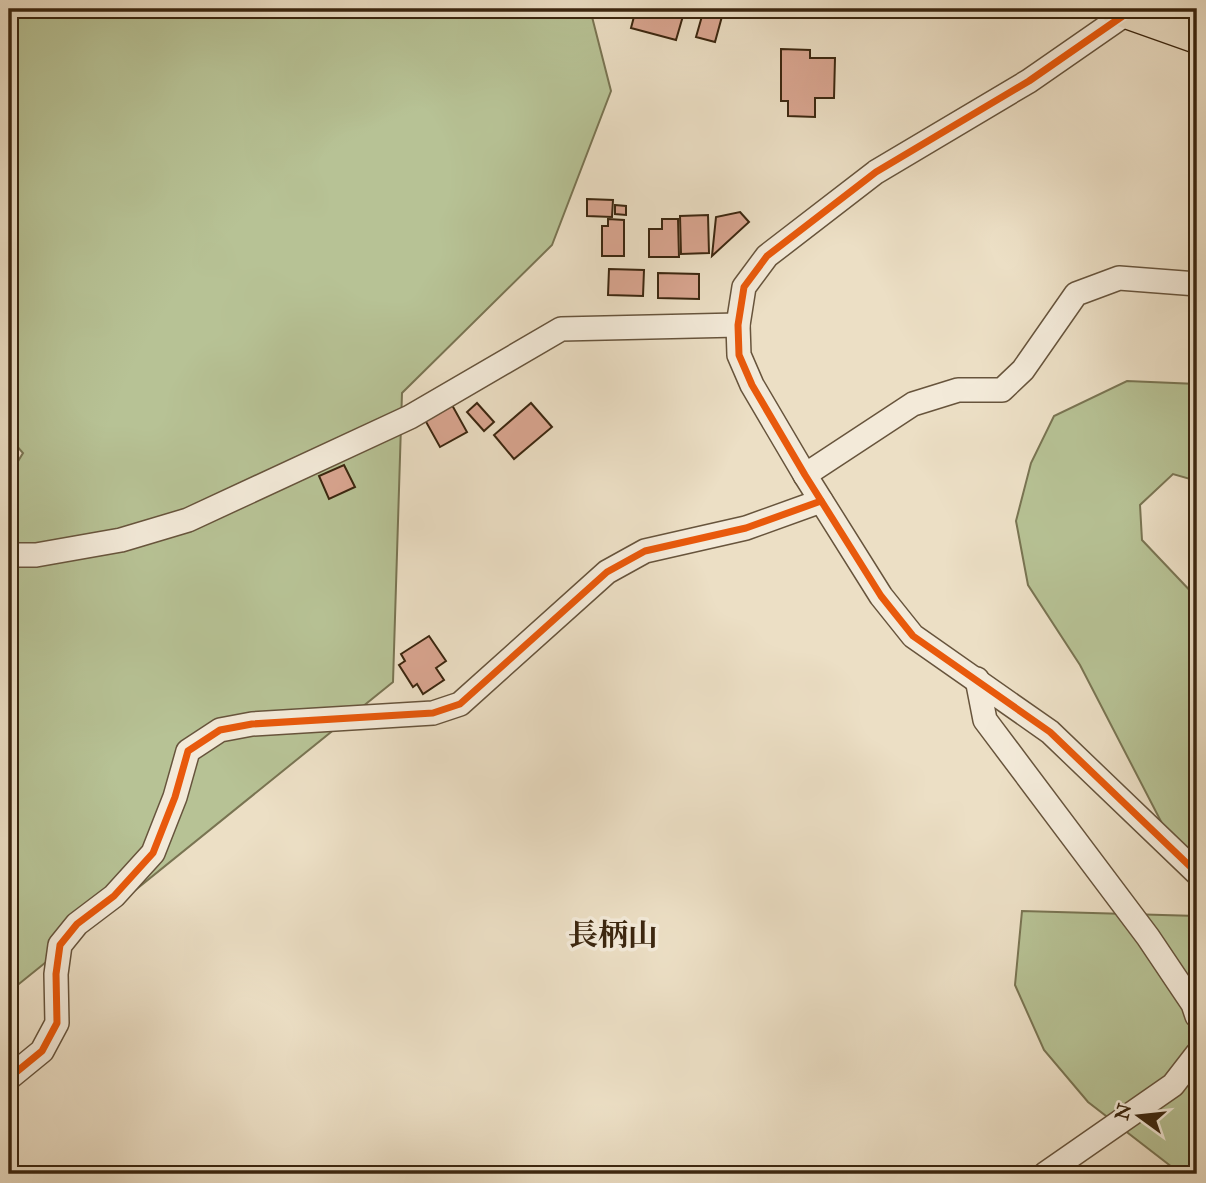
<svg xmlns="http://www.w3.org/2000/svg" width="1206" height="1183" font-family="'IM FELL Great Primer','Noto Serif JP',serif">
	<rect width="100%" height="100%" fill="#ecdfc5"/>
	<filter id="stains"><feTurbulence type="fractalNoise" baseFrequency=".00286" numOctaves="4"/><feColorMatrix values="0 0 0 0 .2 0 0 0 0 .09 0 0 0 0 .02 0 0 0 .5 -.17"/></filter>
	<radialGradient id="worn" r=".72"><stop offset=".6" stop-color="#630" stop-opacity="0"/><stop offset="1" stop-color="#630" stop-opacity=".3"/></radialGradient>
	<g fill="#b7c295" stroke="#797452" stroke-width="2">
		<polygon points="9,9 590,9 611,91 552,245 402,393 393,682 9,992 9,476 23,453 9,437"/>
		<polygon points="1127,381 1197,384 1197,481 1173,474 1140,505 1142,540 1197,598 1197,891 1080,665 1028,585 1016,521 1031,463 1054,416"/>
		<polygon points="1022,911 1197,916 1197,1174 1181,1174 1088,1102 1044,1050 1015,985"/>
	</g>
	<g fill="#d9a590" stroke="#3b260f" stroke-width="2">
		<polygon points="636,9 685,9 676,40 631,28"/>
		<polygon points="704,9 724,9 715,42 696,37"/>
		<polygon points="781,49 810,50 810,58 835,58 834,98 815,98 815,117 788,116 788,101 781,101"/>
		<polygon points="587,199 613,200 612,217 587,216"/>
		<polygon points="615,205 626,206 626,215 615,214"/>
		<polygon points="740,212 749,222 712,256 716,217"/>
		<polygon points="708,215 709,253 681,254 680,216"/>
		<polygon points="608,219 624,220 624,256 602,256 602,226 608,226"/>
		<polygon points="662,219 678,219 679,257 649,257 649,229 662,229"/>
		<polygon points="609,269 644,270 643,296 608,295"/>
		<polygon points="658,273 699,274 699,299 658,298"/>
		<polygon points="477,403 494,422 484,431 467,412"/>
		<polygon points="531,403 552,427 514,459 494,435"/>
		<polygon points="452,405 467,432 440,447 425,420"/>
		<polygon points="344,465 355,487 329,499 319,476"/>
		<polygon points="429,636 446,661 436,668 444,680 423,694 417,684 413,687 399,665 405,661 401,654"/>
	</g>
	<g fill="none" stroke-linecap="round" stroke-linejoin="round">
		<defs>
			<g id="minor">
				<polyline points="1127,13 1029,81 876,172 767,256 744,287 738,325 739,355 752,385 805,475 881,596 913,636 1050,732 1197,873"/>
				<polyline points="805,475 913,404 958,390 1002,390 1023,370 1076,294 1119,278 1197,284"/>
				<polyline points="9,555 36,555 121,540 188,520 410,417 561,329 738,325"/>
				<polyline points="977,679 985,720 1148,937 1193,1004 1197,1016"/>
				<polyline points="9,1078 42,1051 57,1023 56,974 60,945 77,924 114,896 153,853 175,797 188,751 220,730 252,724 433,713 460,704 607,572 645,551 746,528 821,501"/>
				<polyline points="1045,1174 1173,1085 1197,1054"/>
			</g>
			<polyline id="major" points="1115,9 1197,38"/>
		</defs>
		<use href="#minor" stroke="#67543c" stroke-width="26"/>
		<use href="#major" stroke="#3b260f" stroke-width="33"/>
		<use href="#minor" stroke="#f3ead9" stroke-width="23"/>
		<use href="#major" stroke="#ecdfc5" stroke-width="30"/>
		<defs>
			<g id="cycleway">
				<polyline points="1127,13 1029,81 876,172 767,256 744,287 738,325 739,355 752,385 805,475 881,596 913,636 1050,732 1197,873"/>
				<polyline points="9,1078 42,1051 57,1023 56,974 60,945 77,924 114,896 153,853 175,797 188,751 220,730 252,724 433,713 460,704 607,572 645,551 746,528 821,501"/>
			</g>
		</defs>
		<use href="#cycleway" stroke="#f3ead9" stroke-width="11"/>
		<use href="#cycleway" stroke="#e8590c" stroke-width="7"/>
	</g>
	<g text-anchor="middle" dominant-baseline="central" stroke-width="7" stroke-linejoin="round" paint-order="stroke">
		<g font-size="30" font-weight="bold" fill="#3b260f" stroke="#f3ead9">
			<text x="613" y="935">長柄山</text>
		</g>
	</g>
	<rect width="1206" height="1183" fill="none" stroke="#ecdfc5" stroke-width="35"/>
	<rect x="10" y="10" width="1185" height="1162" fill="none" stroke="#3b260f" stroke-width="3.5"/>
	<rect x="18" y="18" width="1171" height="1148" fill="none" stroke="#3b260f" stroke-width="2"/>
	<g transform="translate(1139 1116) rotate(285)" stroke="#f3ead9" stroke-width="5" paint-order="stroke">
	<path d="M0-5L12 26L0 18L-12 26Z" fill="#3b260f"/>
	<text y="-10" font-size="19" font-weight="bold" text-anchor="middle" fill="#3b260f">N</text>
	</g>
	<rect width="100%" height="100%" filter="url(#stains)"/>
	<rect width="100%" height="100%" fill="url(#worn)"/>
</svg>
